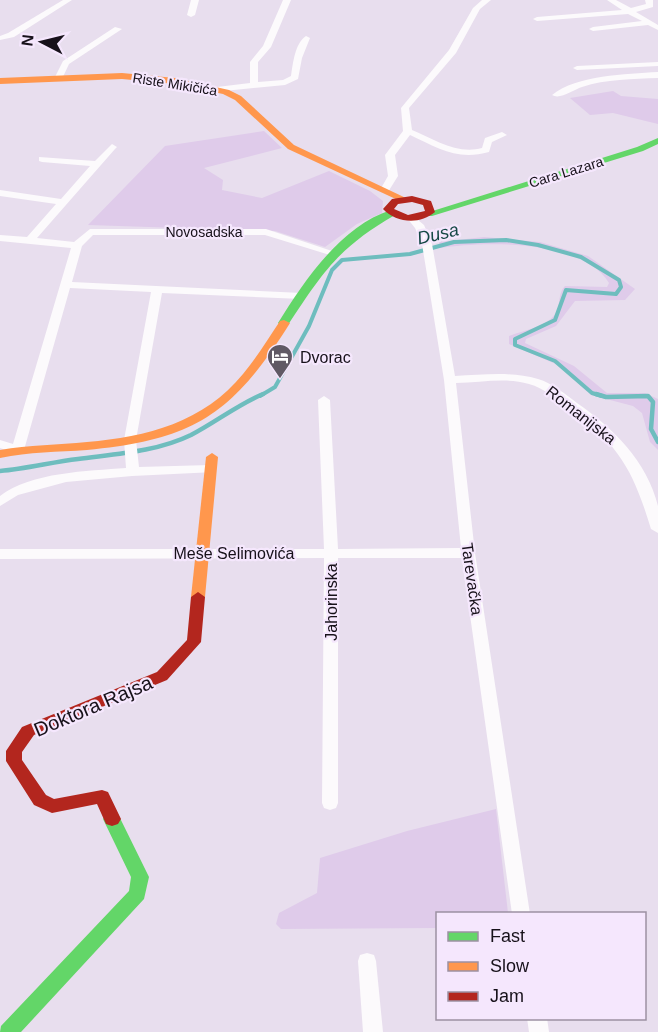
<svg xmlns="http://www.w3.org/2000/svg" width="658" height="1032" font-family="Arial,sans-serif">
	<rect width="100%" height="100%" fill="#e8deee"/>
	<g fill="#dfcbea">
		<polygon points="613,91 621,96 658,99 658,124 613,113 590,115 570,98"/>
		<polygon points="264,131 282,148 204,168 223,180 222,190 262,198 329,171 370,191 383,201 382,213 357,224 325,247 275,231 88,225 165,146"/>
		<path d="M484,237L540,242L588,256L635,289L625,300L575,301L556,326L526,339L525,343L574,366L607,393H645L658,399V450L650,442L642,413L633,406L591,395L558,365L509,344V336C524,330 553,326 558,308C560,300 559,292 565,286L607,287L609,283C583,239 483,241 440,248L439,242Z"/>
		<polygon points="496,809 508,913 438,914 437,928 281,929 276,924 279,913 317,893 320,858 407,831"/>
	</g>
	<g fill="none" stroke-linecap="round" stroke-linejoin="round">
		<polyline stroke="#6ebdbe" stroke-width="4" points="260,396 275,387 309,326 332,270 342,260 410,254 454,242 506,240 538,245 581,257 619,280 621,287 616,294 566,290 555,320 515,339 515,345 555,361 592,393 602,396"/>
		<g stroke="#6ebdbe" stroke-width="4.5">
			<polyline points="596,394 606,397 648,396 653,402 651,429 658,442"/>
			<path d="M0,471C26,469 52,462 78,459C115,454 156,452 191,435C216,422 237,405 263,394"/>
		</g>
		<g fill="#fcfafc" fill-rule="evenodd">
			<polygon points="63,0 72,0 14,37 0,40 0,36 8,33"/>
			<polygon points="191,0 199,0 195,15 191,17 187,15"/>
			<path d="M283,0H291L271,47L258,62V82L283,80L291,76C293,63 295,43 306,36L310,38L302,58L298,79L285,85L214,92V88L217,87L250,83V62L263,46Z"/>
			<path d="M482,0H491L480,9L456,53L409,108L412,130C434,139 457,155 482,148L485,138L502,132L507,135L492,142L489,152C457,161 438,148 410,135L395,155L398,176L388,192H382L380,190L388,176L385,155L403,131L401,108L449,50L473,8Z"/>
			<polygon points="607,0 616,0 631,8 646,4 645,0 653,0 653,7 636,12 658,25 658,30 648,25 593,31 589,29 593,27 642,21 628,14 537,21 533,19 537,17 622,10"/>
			<polygon points="115,27 122,29 69,64 62,79 56,79 55,77 63,61"/>
			<polygon points="658,62 658,66 577,70 573,68 577,66"/>
			<path d="M658,72V78C633,79 606,79 582,87C573,90 560,100 552,95C577,75 626,74 658,72Z"/>
			<path d="M112,144L117,147L115,149L37,238L74,242L90,229H266L338,253L333,256L265,235H93L82,246L72,282L302,293L307,296L302,299L162,293L136,440L139,467L210,465L216,469L215,472L132,476L66,482L18,495L0,506V496C31,472 88,471 126,468L124,440L151,292L70,288L24,450L18,454L0,448V440L13,444L71,248L0,241V235L27,237L56,204L0,196V190L61,199L90,166L42,162L39,161V157L95,161Z"/>
			<path d="M412,215L424,225L432,244L455,376C483,375 511,371 538,379C552,383 565,394 577,403C613,428 647,461 658,506C658,514 658,525 658,533L651,529C633,470 619,444 568,408C556,399 544,388 529,384C506,377 480,383 456,383L475,553L530,914H512L462,558H338V803L336,808L330,810L324,808L322,803L324,558L0,559V549H324L318,400L324,396L330,400L338,549L461,548L444,380L422,244L415,228L407,218Z"/>
			<polygon points="367,953 374,955 376,961 383,1032 363,1032 358,961 360,955"/>
			<polygon points="527,1018 547,1018 549,1032 529,1032"/>
		</g>
		<g fill="#63d668" fill-rule="evenodd">
			<polygon points="658,138 658,144 643,151 432,216 424,216 423,214 637,147"/>
			<path d="M391,210L395,211V215C338,248 323,272 288,325H280L278,323C304,281 341,226 391,210Z"/>
			<polygon points="112,812 118,814 149,877 144,899 21,1032 0,1032 1,1026 129,891 131,877 103,819 106,814"/>
		</g>
		<g fill="#ff974d" fill-rule="evenodd">
			<polygon points="122,73 175,78 229,90 241,96 294,145 408,199 400,201 288,149 235,100 223,94 175,84 122,79 0,84 0,78"/>
			<path d="M284,320L290,323C233,414 194,440 87,450C58,452 29,452 0,458V450C29,445 58,445 87,442C147,437 204,422 243,374C257,357 268,339 280,321Z"/>
			<polygon points="212,453 218,457 205,597 198,602 191,597 206,457"/>
		</g>
		<g fill="#b3261e" fill-rule="evenodd">
			<path d="M412,196L431,201L435,212C420,225 396,223 383,209L392,199ZM412,202L423,205L425,211L408,215L394,209L398,204Z"/>
			<polygon points="198,592 205,597 201,642 167,680 34,735 22,752 22,760 46,795 54,799 102,790 108,792 121,819 118,824 112,826 106,824 97,804 52,813 34,805 6,761 6,751 22,727 157,672 187,640 191,597"/>
		</g>
	</g>
	<defs>
		<symbol id="hotel-pin" viewBox="-11 -11 22 30"><path d="M0 17L-7.5 6A9.5 9.5 0 1 1 7.5 6Z" fill="#605964" stroke="#f5e7fd"/><path d="M-6-4.5h1.5V1H6V5H4.5V3h-9V5H-6ZM-4 0a1.8 1.8 0 1 1 3.6 0ZM.5 0V-2.5h3Q6-2.5 6 0Z" fill="#fff"/></symbol>
	</defs>
	<g fill-rule="evenodd">
		<use href="#hotel-pin" x="265" y="342" width="30" height="40"/>
	</g>
	<g text-anchor="middle" dominant-baseline="central" stroke-width="4.5" stroke-linejoin="round" paint-order="stroke">
		<g font-size="14" fill="#17111a" stroke="#f5e7fd">
			<text transform="translate(175 84) rotate(9)">Riste Mikičića</text>
			<text transform="translate(566 172) rotate(-17)">Cara Lazara</text>
			<text x="204" y="232">Novosadska</text>
		</g>
		<g font-size="16" fill="#17111a" stroke="#f5e7fd" text-anchor="start">
			<text x="300" y="357">Dvorac</text>
		</g>
		<g font-size="16" fill="#17111a" stroke="#f5e7fd">
			<text transform="translate(581 415) rotate(38)">Romanijska</text>
			<text x="234" y="553">Meše Selimovića</text>
			<text transform="translate(472 579) rotate(82)">Tarevačka</text>
			<text transform="translate(331 602) rotate(-90)">Jahorinska</text>
		</g>
		<g font-size="18" font-style="italic" fill="#154845" stroke="#f5e7fd">
			<text transform="translate(438 234) rotate(-13)">Dusa</text>
		</g>
		<g font-size="20" fill="#17111a" stroke="#f5e7fd">
			<text transform="translate(93 706) rotate(-23)">Doktora Rajsa</text>
		</g>
	</g>
	<rect x="436" y="912" width="210" height="108" fill="#f5e7fd" stroke="#9c91a2" stroke-width="1.5"/>
	<rect x="448" y="932" width="30" height="9" fill="#63d668" stroke="#9c91a2" stroke-width="1.5"/>
	<text x="490" y="942" font-size="18" fill="#17111a">Fast</text>
	<rect x="448" y="962" width="30" height="9" fill="#ff974d" stroke="#9c91a2" stroke-width="1.5"/>
	<text x="490" y="972" font-size="18" fill="#17111a">Slow</text>
	<rect x="448" y="992" width="30" height="9" fill="#b3261e" stroke="#9c91a2" stroke-width="1.5"/>
	<text x="490" y="1002" font-size="18" fill="#17111a">Jam</text>
	<g transform="translate(42 42) rotate(277)" stroke="#f5e7fd" stroke-width="4.5" paint-order="stroke">
	<path d="M0-4.5L10 22L0 15L-10 22Z" fill="#17111a"/>
	<text y="-9" font-size="16" font-weight="bold" text-anchor="middle" fill="#17111a">N</text>
	</g>
</svg>
